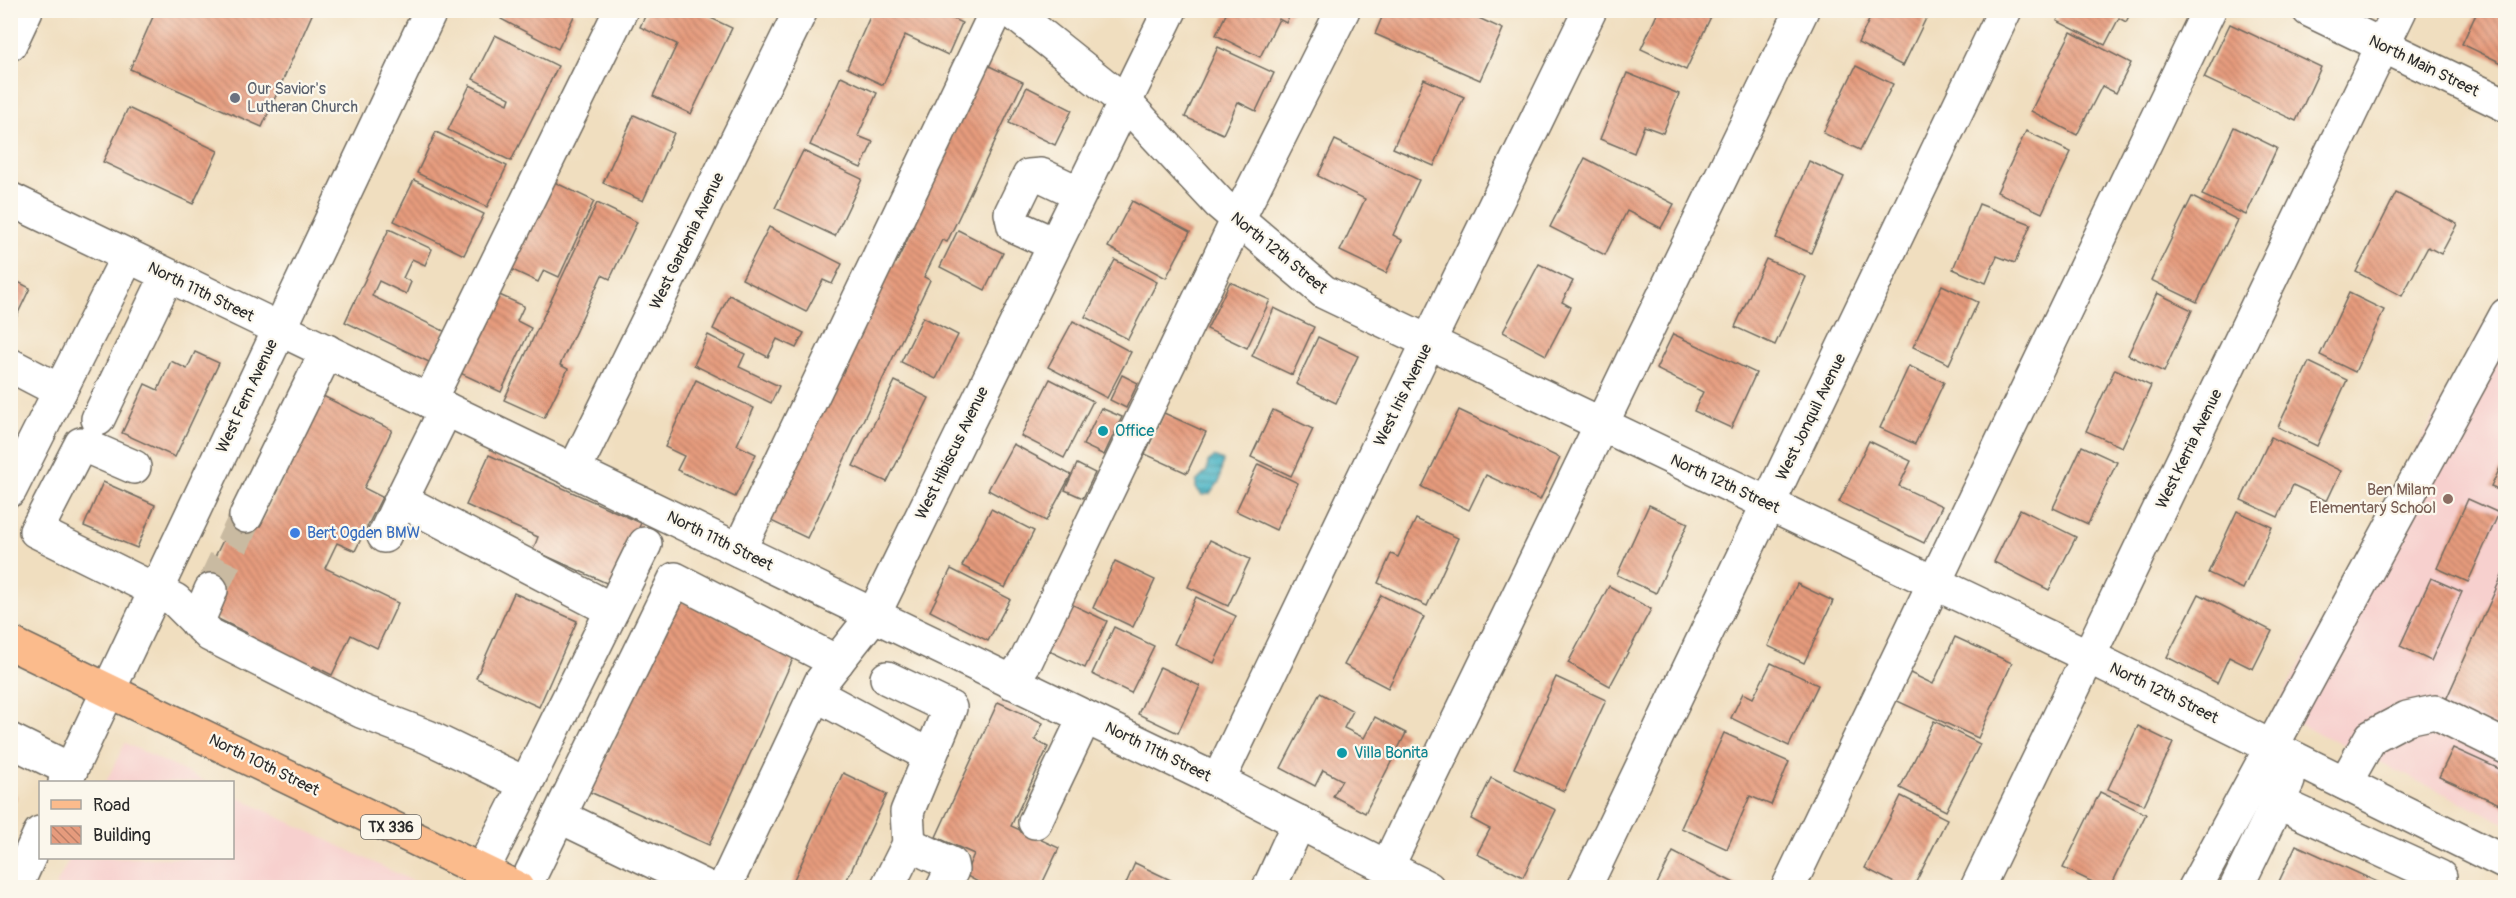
<svg xmlns="http://www.w3.org/2000/svg" width="2516" height="898" font-family="Pangolin,sans-serif">
	<defs>
		<pattern id="water-rules" width="6" height="5" patternUnits="userSpaceOnUse" patternTransform="scale(1.5)"><rect width="6" height="5" fill="#48b4c5"/><path d="M0 2.5h6" fill="none" stroke="#3c93a0"/></pattern>
		<pattern id="building-back-hatch" width="6" height="6" patternUnits="userSpaceOnUse" patternTransform="scale(1.5)"><rect width="6" height="6" fill="#e69b7d"/><path d="M-1 5l2 2M0 0l6 6M5-1l2 2" fill="none" stroke="#bb7f67"/></pattern>
	</defs>
	<rect width="100%" height="100%" fill="#fbf7ec"/>
	<filter id="ink" filterUnits="userSpaceOnUse"><feTurbulence type="fractalNoise" baseFrequency=".0167" numOctaves="2"/><feDisplacementMap in="SourceGraphic" scale="12" xChannelSelector="R" yChannelSelector="G"/><feConvolveMatrix kernelMatrix="1 2 1 2 8 2 1 2 1" color-interpolation-filters="sRGB"/></filter>
	<filter id="wash" filterUnits="userSpaceOnUse"><feTurbulence type="fractalNoise" baseFrequency=".008" numOctaves="4" result="noise"/><feDisplacementMap in="SourceGraphic" scale="24" xChannelSelector="R" yChannelSelector="G"/><feGaussianBlur stdDeviation="1.35" result="paint"/><feColorMatrix in="noise" values="0 0 0 0 0 0 0 0 0 0 0 0 0 0 0 0 0 1.4 0 .05"/><feComposite in="paint" operator="in"/></filter>
	<g filter="url(#wash)">
		<rect width="100%" height="100%" fill="#f0debf"/>
		<g fill="#f7d0ce">
			<polygon points="2505,286 2505,823 2274,712"/>
			<polygon points="125,743 207,782 106,782"/>
			<polygon points="233,795 425,887 55,887 70,858 232,858"/>
		</g>
		<polygon fill="url(#water-rules)" stroke="#3a7078" stroke-width="1.5" points="1214,457 1223,461 1219,482 1210,494 1202,495 1196,488 1196,482 1207,471 1208,462"/>
		<g id="blocks">
			<g fill="url(#building-back-hatch)">
				<polygon points="156,10 314,10 262,127 130,69"/>
				<polygon points="505,10 568,10 575,14 558,49 501,19"/>
				<polygon points="648,10 694,10 732,28 691,114 653,96 677,44 640,27"/>
				<polygon points="873,10 934,10 962,23 948,55 905,35 883,85 847,68"/>
				<polygon points="1228,10 1292,10 1286,23 1279,19 1260,57 1216,35"/>
				<polygon points="1385,10 1474,10 1472,15 1503,29 1480,80 1375,34"/>
				<polygon points="1659,10 1714,10 1686,70 1641,49"/>
				<polygon points="1874,10 1930,10 1903,66 1858,43"/>
				<polygon points="2062,10 2132,10 2126,22 2119,18 2105,45 2057,21"/>
				<polygon points="2478,10 2506,10 2506,65 2462,44"/>
				<polygon points="2230,24 2321,67 2296,121 2204,78"/>
				<polygon points="2071,32 2131,63 2116,93 2102,86 2077,135 2031,111"/>
				<polygon points="495,35 558,66 511,161 448,130 470,85 508,104 510,98 473,79"/>
				<polygon points="1218,47 1274,73 1256,111 1238,102 1223,134 1185,117"/>
				<polygon points="985,64 1023,82 947,242 942,240 924,277 930,280 807,538 769,520 892,261 896,263 914,226 909,224"/>
				<polygon points="1856,66 1893,84 1860,150 1823,133"/>
				<polygon points="1627,73 1679,94 1663,133 1644,126 1634,153 1600,139"/>
				<polygon points="841,76 877,93 858,136 873,142 861,168 810,145"/>
				<polygon points="1424,79 1464,97 1434,166 1393,148"/>
				<polygon points="1027,87 1072,110 1055,145 1009,123"/>
				<polygon points="128,108 218,151 193,204 103,162"/>
				<polygon points="634,115 674,133 643,201 603,183"/>
				<polygon points="2234,127 2277,148 2246,215 2202,195"/>
				<polygon points="2026,131 2071,152 2042,213 1997,192"/>
				<polygon points="436,132 507,166 487,207 417,173"/>
				<polygon points="1335,140 1419,180 1393,235 1402,240 1386,273 1340,251 1365,199 1318,176"/>
				<polygon points="803,151 862,179 835,236 775,208"/>
				<polygon points="1585,158 1674,204 1661,228 1627,211 1605,255 1550,227"/>
				<polygon points="1809,161 1844,177 1811,253 1776,238"/>
				<polygon points="414,180 484,214 464,255 394,221"/>
				<polygon points="550,180 594,201 559,277 544,270 538,282 506,267"/>
				<polygon points="2396,193 2457,224 2441,254 2428,247 2402,296 2356,272"/>
				<polygon points="2192,197 2238,220 2197,302 2151,280"/>
				<polygon points="1132,201 1190,232 1166,278 1108,247"/>
				<polygon points="597,203 637,222 610,279 602,275 560,365 568,369 544,418 504,400"/>
				<polygon points="1979,204 2031,224 2015,263 1997,256 1986,283 1953,269"/>
				<polygon points="769,227 842,264 832,284 823,280 806,312 742,279"/>
				<polygon points="389,229 432,249 425,265 412,259 403,278 411,282 406,294 379,281 372,296 446,332 431,363 345,322"/>
				<polygon points="958,230 1003,253 985,290 940,267"/>
				<polygon points="1766,259 1806,277 1775,345 1735,327"/>
				<polygon points="1115,260 1157,282 1128,339 1085,317"/>
				<polygon points="1539,264 1573,281 1562,302 1571,307 1546,355 1503,332"/>
				<polygon points="10,278 30,288 10,330"/>
				<polygon points="1230,282 1270,300 1247,348 1207,329"/>
				<polygon points="1942,285 1978,302 1949,364 1913,347"/>
				<polygon points="495,293 524,306 517,321 531,328 501,392 458,372"/>
				<polygon points="2157,293 2192,310 2164,372 2128,355"/>
				<polygon points="2349,293 2384,310 2355,372 2320,355"/>
				<polygon points="729,295 804,333 796,348 777,339 768,357 713,329"/>
				<polygon points="1274,308 1314,327 1292,375 1252,356"/>
				<polygon points="923,317 958,335 936,379 901,362"/>
				<polygon points="1073,321 1131,352 1107,398 1048,367"/>
				<polygon points="1673,334 1756,373 1731,428 1694,411 1703,392 1656,369"/>
				<polygon points="708,335 745,354 739,367 779,386 771,403 694,365"/>
				<polygon points="1318,337 1358,356 1336,403 1296,384"/>
				<polygon points="195,352 219,363 175,457 122,433 145,384 158,390 171,361 187,369"/>
				<polygon points="2309,362 2347,380 2317,446 2278,427"/>
				<polygon points="1909,366 1944,382 1915,444 1880,428"/>
				<polygon points="2115,369 2151,386 2122,447 2086,431"/>
				<polygon points="1122,375 1138,383 1126,408 1110,400"/>
				<polygon points="1050,379 1093,401 1064,458 1021,436"/>
				<polygon points="696,380 754,408 737,445 756,454 735,497 677,470 684,456 665,447"/>
				<polygon points="895,381 929,398 887,482 853,466"/>
				<polygon points="323,396 392,430 364,488 382,497 355,551 337,543 325,568 398,603 377,648 351,635 332,675 314,666 313,668 246,636 247,633 210,615 201,585 237,512 261,524"/>
				<polygon points="1101,408 1122,417 1104,455 1083,445"/>
				<polygon points="1273,410 1313,429 1291,476 1251,457"/>
				<polygon points="1459,410 1560,458 1540,500 1486,475 1469,510 1422,487"/>
				<polygon points="1164,413 1206,432 1187,473 1145,454"/>
				<polygon points="2271,437 2341,471 2327,501 2293,485 2278,517 2241,500"/>
				<polygon points="1869,441 1911,461 1899,486 1942,506 1924,543 1839,502"/>
				<polygon points="1013,444 1071,475 1046,521 988,490"/>
				<polygon points="2082,446 2117,462 2088,524 2053,508"/>
				<polygon points="489,455 641,523 613,586 533,550 538,537 466,505"/>
				<polygon points="2506,455 2506,493 2491,487"/>
				<polygon points="1077,464 1095,473 1083,498 1065,490"/>
				<polygon points="1258,464 1298,483 1276,530 1236,511"/>
				<polygon points="103,482 155,505 137,548 84,526"/>
				<polygon points="2468,499 2499,513 2468,582 2437,568"/>
				<polygon points="1649,505 1688,523 1656,593 1617,575"/>
				<polygon points="991,509 1034,531 1005,588 962,566"/>
				<polygon points="2020,509 2076,537 2049,590 1994,562"/>
				<polygon points="2237,511 2272,527 2243,589 2208,573"/>
				<polygon points="1416,519 1458,538 1427,606 1378,583 1391,554 1398,557"/>
				<polygon points="1210,540 1250,559 1228,606 1188,587"/>
				<polygon points="1115,561 1155,580 1133,627 1093,608"/>
				<polygon points="2506,567 2506,730 2445,702"/>
				<polygon points="951,569 1010,599 988,641 930,611"/>
				<polygon points="2431,578 2462,592 2431,661 2400,646"/>
				<polygon points="1797,584 1833,601 1804,663 1768,646"/>
				<polygon points="1609,586 1651,609 1610,686 1568,663"/>
				<polygon points="514,593 577,621 539,707 476,678"/>
				<polygon points="2199,594 2272,631 2253,669 2229,657 2217,683 2167,657"/>
				<polygon points="1381,595 1424,617 1388,688 1344,665"/>
				<polygon points="1196,597 1236,616 1214,663 1174,644"/>
				<polygon points="678,599 796,652 709,845 590,792"/>
				<polygon points="1067,602 1107,621 1085,668 1045,649"/>
				<polygon points="1114,627 1154,646 1131,693 1092,674"/>
				<polygon points="1955,637 2012,663 1978,738 1895,700 1908,672 1933,684"/>
				<polygon points="1771,663 1818,685 1789,746 1731,718 1743,693 1753,698"/>
				<polygon points="1160,667 1200,686 1178,733 1138,714"/>
				<polygon points="1556,677 1606,700 1564,791 1514,768"/>
				<polygon points="1320,693 1353,711 1344,728 1364,738 1375,717 1406,733 1365,813 1333,796 1342,780 1323,770 1315,786 1281,768"/>
				<polygon points="998,702 1043,723 1035,740 1048,747 1011,826 1059,848 1040,888 978,888 980,883 965,875 974,854 936,837"/>
				<polygon points="1934,721 1980,744 1946,811 1900,788"/>
				<polygon points="2138,726 2173,743 2144,805 2108,789"/>
				<polygon points="1724,733 1789,762 1771,805 1750,796 1727,849 1681,828"/>
				<polygon points="2453,748 2506,772 2506,807 2439,777"/>
				<polygon points="843,773 887,794 843,888 790,888"/>
				<polygon points="1491,778 1556,810 1523,877 1477,854 1490,829 1471,819"/>
				<polygon points="2100,792 2146,814 2110,888 2105,888 2063,868"/>
				<polygon points="10,793 17,796 10,812"/>
				<polygon points="1901,796 1947,819 1913,888 1904,888 1865,868"/>
				<polygon points="2296,845 2382,884 2380,888 2276,888"/>
				<polygon points="1673,852 1744,888 1655,888"/>
				<polygon points="1135,863 1187,888 1124,888"/>
			</g>
		</g>
	</g>
	<g filter="url(#ink)">
		<use href="#blocks" fill-opacity="0" stroke="#706a5f" stroke-width="1.5"/>
		<g fill="none" stroke-linecap="round" stroke-linejoin="round">
			<polyline stroke="#c9baa1" stroke-width="33" stroke-dasharray="33 16" stroke-linecap="butt" points="211,590 246,516"/>
			<defs>
				<g id="minor">
					<polyline points="1010,10 1124,101 1219,203 1324,292 2090,657 2506,863"/>
					<polyline points="2309,10 2506,105"/>
					<polyline points="10,44 26,10"/>
					<polyline points="10,199 1218,781 1428,888"/>
					<polyline points="1054,244 1014,226 1011,213 1029,176 1041,175 1079,193"/>
					<polyline points="10,365 60,391"/>
					<polyline points="429,401 621,10"/>
					<polyline points="446,409 401,500 612,610"/>
					<polyline points="98,419 167,276"/>
					<polyline points="134,467 81,444 36,531 175,600 210,635 361,711 428,737 526,784 482,871"/>
					<polyline points="574,471 801,10"/>
					<polyline points="10,490 128,256"/>
					<polyline points="246,516 327,351"/>
					<polyline points="384,536 401,500"/>
					<polyline points="739,550 997,10"/>
					<polyline points="197,623 211,590"/>
					<polyline points="887,678 950,708 907,812 909,844"/>
					<polyline points="1011,682 1026,661 1238,219 1343,10"/>
					<polyline points="815,694 930,756"/>
					<polyline points="10,740 71,770"/>
					<polyline points="1218,781 1428,343 1590,10"/>
					<polyline points="65,782 431,10"/>
					<polyline points="2345,783 2371,737 2407,718 2435,712 2506,747"/>
					<polyline points="526,784 645,544"/>
					<polyline points="2277,802 2440,877"/>
					<polyline points="559,816 708,888"/>
					<polyline points="1035,822 1085,717"/>
					<polyline points="1387,867 1802,10"/>
					<polyline points="15,888 40,833"/>
					<polyline points="524,888 675,579 837,662"/>
					<polyline points="724,888 821,682 873,616 1170,10"/>
					<polyline points="887,888 909,844 951,864 952,870 943,888"/>
					<polyline points="1269,888 1299,822"/>
					<polyline points="1584,888 2005,10"/>
					<polyline points="1788,888 2209,10"/>
					<polyline points="1977,888 2400,10"/>
					<polyline points="2195,888 2506,315"/>
					<polyline points="2236,888 2288,781"/>
				</g>
				<polyline id="major" points="10,643 517,888"/>
			</defs>
			<use href="#minor" stroke="#706a5f" stroke-width="36"/>
			<use href="#major" stroke="#706a5f" stroke-width="36"/>
			<use href="#minor" stroke="#fff" stroke-width="33"/>
			<use href="#major" stroke="#fbbb8c" stroke-width="33"/>
		</g>
	</g>
	<circle fill="#6b7280" stroke="#fbf7ec" stroke-width="2" cx="235" cy="98" r="6"/>
	<g fill="#0f9aa8" stroke="#fbf7ec" stroke-width="2">
		<circle cx="1103" cy="431" r="6"/>
		<circle cx="1342" cy="753" r="6"/>
	</g>
	<circle fill="#8d6e63" stroke="#fbf7ec" stroke-width="2" cx="2448" cy="499" r="6"/>
	<circle fill="#3f7fe0" stroke="#fbf7ec" stroke-width="2" cx="295" cy="533" r="6"/>
	<g text-anchor="middle" dominant-baseline="central" stroke-width="4.5" stroke-linejoin="round" paint-order="stroke">
		<rect fill="#fbf7ec" stroke="#696865" stroke-width="1.5" x="361" y="815" width="60" height="24" rx="4.5"/>
		<g font-size="15" font-weight="bold" fill="#2b2b2b">
			<text x="391" y="827">TX 336</text>
		</g>
		<g font-size="16" fill="#2b2b2b" stroke="#fbf7ec">
			<text transform="translate(2424 66) rotate(26)">North Main Street</text>
			<text transform="translate(687 241) rotate(-64)">West Gardenia Avenue</text>
			<text transform="translate(1279 253) rotate(39)">North 12th Street</text>
			<text transform="translate(201 292) rotate(26)">North 11th Street</text>
			<text transform="translate(1403 395) rotate(-64)">West Iris Avenue</text>
			<text transform="translate(247 396) rotate(-65)">West Fern Avenue</text>
			<text transform="translate(1811 417) rotate(-64)">West Jonquil Avenue</text>
			<text transform="translate(2189 449) rotate(-64)">West Kerria Avenue</text>
			<text transform="translate(952 453) rotate(-64)">West Hibiscus Avenue</text>
			<text transform="translate(1725 484) rotate(25)">North 12th Street</text>
			<text transform="translate(720 541) rotate(26)">North 11th Street</text>
			<text transform="translate(2164 693) rotate(26)">North 12th Street</text>
			<text transform="translate(1158 752) rotate(26)">North 11th Street</text>
			<text transform="translate(264 765) rotate(26)">North 10th Street</text>
		</g>
		<g font-size="16" fill="#5b616d" stroke="#fbf7ec" text-anchor="start">
			<text x="247" y="89">Our Savior's<tspan x="247" dy="18">Lutheran Church</tspan></text>
		</g>
		<g font-size="16" fill="#0d838f" stroke="#fbf7ec" text-anchor="start">
			<text x="1115" y="431">Office</text>
			<text x="1354" y="753">Villa Bonita</text>
		</g>
		<g font-size="16" fill="#785e54" stroke="#fbf7ec" text-anchor="end">
			<text x="2436" y="490">Ben Milam<tspan x="2436" dy="18">Elementary School</tspan></text>
		</g>
		<g font-size="16" fill="#366cbe" stroke="#fbf7ec" text-anchor="start">
			<text x="307" y="533">Bert Ogden BMW</text>
		</g>
	</g>
	<rect width="2516" height="898" fill="none" stroke="#fbf7ec" stroke-width="36"/>
	<rect x="39" y="781" width="195" height="78" fill="#fbf7ec" stroke="#a8a59f" stroke-width="1.5"/>
	<rect x="51" y="800" width="30" height="9" fill="#fbbb8c" stroke="#a8a59f" stroke-width="1.5"/>
	<text x="93" y="811" font-size="18" fill="#2b2b2b">Road</text>
	<rect x="51" y="826" width="30" height="18" fill="url(#building-back-hatch)" stroke="#a8a59f" stroke-width="1.5"/>
	<text x="93" y="841" font-size="18" fill="#2b2b2b">Building</text>
</svg>
